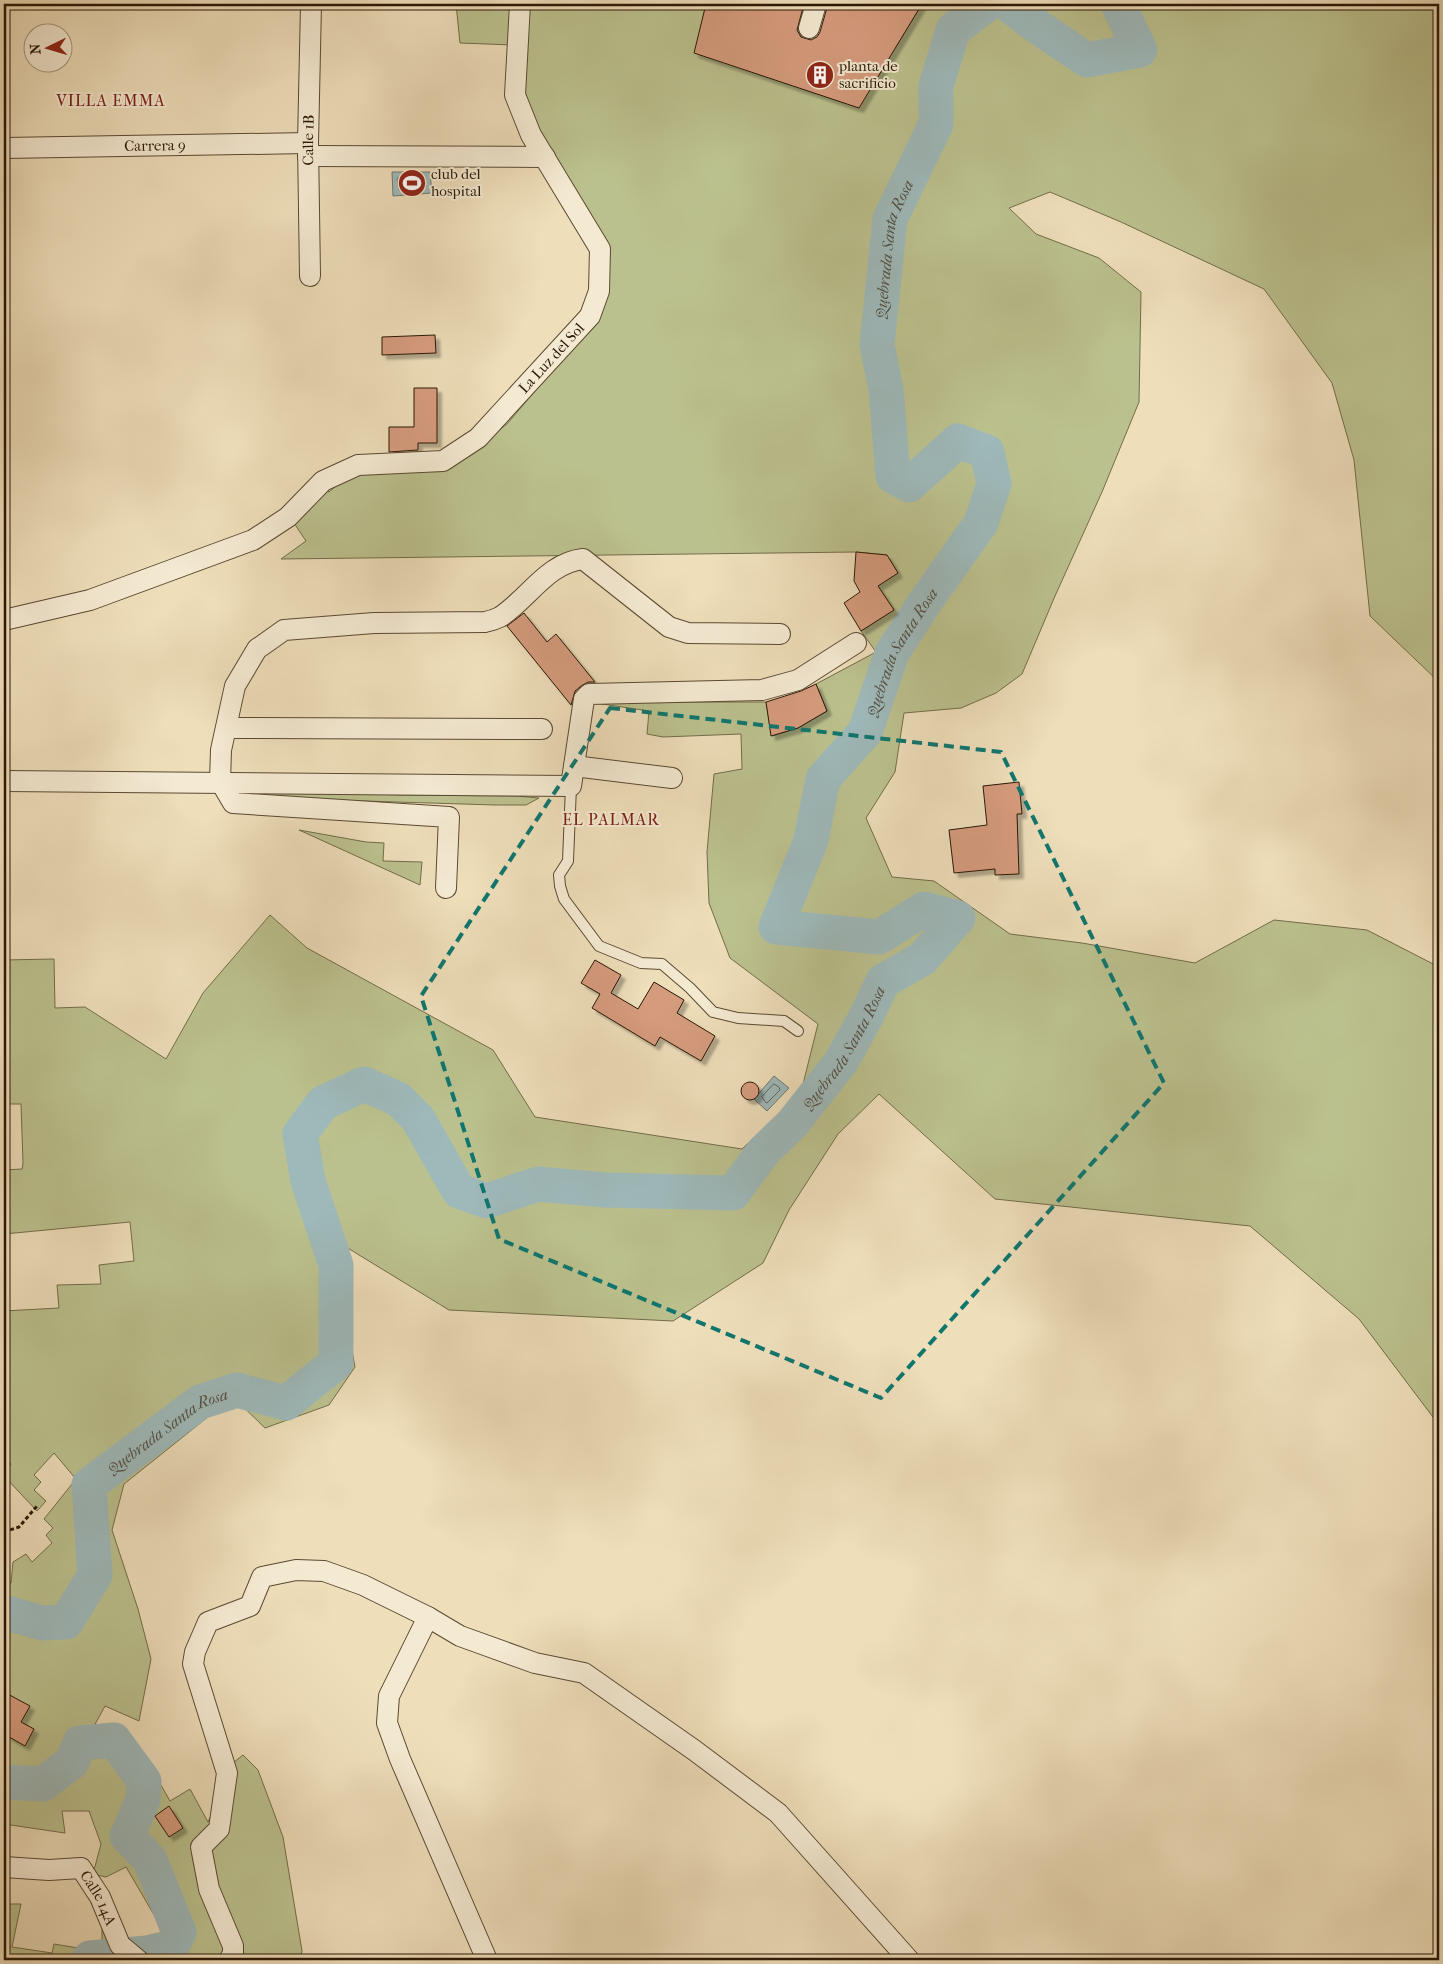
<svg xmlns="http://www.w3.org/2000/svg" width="1443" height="1964" font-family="'IM FELL French Canon',serif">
	<defs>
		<filter id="shadow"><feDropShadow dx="4.5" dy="4.5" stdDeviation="1" flood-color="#0004"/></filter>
	</defs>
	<rect width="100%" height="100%" fill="#eedeba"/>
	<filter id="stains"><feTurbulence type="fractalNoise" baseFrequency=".004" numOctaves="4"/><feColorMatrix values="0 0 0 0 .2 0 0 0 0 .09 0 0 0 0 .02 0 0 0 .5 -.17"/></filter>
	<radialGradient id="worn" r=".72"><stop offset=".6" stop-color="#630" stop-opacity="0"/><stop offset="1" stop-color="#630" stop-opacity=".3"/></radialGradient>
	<g fill="#bbc18e" stroke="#726c4a">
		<path d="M456,4H706L695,53L864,98L922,4H1439V682L1370,616L1354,460L1332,383L1264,289L1121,222L1050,192L1009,208L1036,234L1099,258L1141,292L1139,402L1102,492L1055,596L1022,674L996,693L961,708L904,713L895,772L866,818L892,877L934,881L1010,934L1082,943L1195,963L1274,920L1367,930L1439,967V1425L1359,1319L1250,1226L995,1199L879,1094L838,1134L789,1210L763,1263L673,1321L449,1310L346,1247C345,1287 347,1327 355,1367L329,1405L265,1428L233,1397L124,1484L112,1530L138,1609L151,1659L139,1721L105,1706L93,1728L145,1757L170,1801L190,1789L208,1822L224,1786L229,1766L243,1755L258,1770L283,1837L302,1951L300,1960H4V1904H21L12,1947L52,1953L54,1944L102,1952V1919L141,1950L168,1942L167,1937L126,1867L106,1877L93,1874L101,1844L89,1811H62L65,1833L4,1824V1582L11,1583L13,1562L26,1554L32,1562L52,1543L46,1535L53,1528L44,1519L76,1479L54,1453L34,1475L41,1482L34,1490L46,1501L37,1511L4,1476V1472L11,1464L4,1458V1311L59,1308L57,1285L101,1284L99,1265L134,1261L130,1222L4,1234V1170L22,1169L23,1163L21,1104H4V960L54,959L55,1008L85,1007L166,1059L203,993L270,915L307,948L493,1050L535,1117L742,1149L800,1096L818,1024L730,958L709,903L707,852L714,774L742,769L741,734L663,737L647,734L649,711L589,702H766L772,736L798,728L827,711L816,684L876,652L861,631L894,610L878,586L898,573L887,555L856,552L281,559L306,541L294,523L325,489L329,492L355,470L476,447L507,424L595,320L605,246L519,93L513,45L460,43Z"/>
		<polygon points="224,790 402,795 516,796 539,798 526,805 496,805 230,797"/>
		<polygon points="299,830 366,842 384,843 383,861 422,862 420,885"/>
	</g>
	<g fill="#9eb9ba" stroke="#707872">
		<polygon points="392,172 430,172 432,193 393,196"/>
		<polygon points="774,1076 789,1088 767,1111 754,1099"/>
	</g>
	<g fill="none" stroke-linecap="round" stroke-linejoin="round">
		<g stroke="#646860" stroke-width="1">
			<polygon points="399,177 424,177 426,187 424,189 399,190 397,180"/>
			<polygon points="774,1084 779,1087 780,1090 768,1102 766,1103 762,1097"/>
		</g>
		<g stroke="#9eb9ba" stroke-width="35">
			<polyline points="1008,4 1031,22 1087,60 1140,50 1118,4"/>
			<path id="s1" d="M4,1612L42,1623L66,1622L95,1575L89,1485L200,1402L237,1390L286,1403L336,1363V1265L308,1181L300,1134L323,1103L364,1084L398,1099L418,1119L459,1191L487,1201L538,1184L605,1190L733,1193L764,1151L792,1124L841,1062L867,1015L883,981L922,959L958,918L924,909L879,937L776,927L811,840L823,779L865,732L892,653L925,602L981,523L994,484L987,452L958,441L909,485L893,476L886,389L877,345L890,219L936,124V86L953,30L987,4"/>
			<polyline points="4,1782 43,1784 72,1762 80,1743 114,1740 144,1781 143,1800 127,1836 150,1860 179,1932 172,1947 147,1953 90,1958 88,1960"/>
		</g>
	</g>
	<g fill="#d59b7d" stroke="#2a1705" filter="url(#shadow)">
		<polygon points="706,4 804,4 797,30 801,37 811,40 817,37 820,32 828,4 922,4 859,108 694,53"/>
		<polygon points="435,335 436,353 382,355 382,337"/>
		<polygon points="414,388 437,388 437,443 418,443 418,450 389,452 389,427 414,427"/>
		<polygon points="856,552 887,555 898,573 878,586 894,610 861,631 844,603 860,592 854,581"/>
		<polygon points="524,613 547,642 556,634 595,682 588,682 581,686 575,691 571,705 507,626"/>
		<polygon points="816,684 827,711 798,728 771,736 766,702 801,691"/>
		<polygon points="1019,782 1022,814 1017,814 1019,874 995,875 995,869 954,873 949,830 987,825 983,786"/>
		<polygon points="595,960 621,975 611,993 638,1009 654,982 684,1000 677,1013 715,1036 701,1061 660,1037 655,1046 592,1008 600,994 581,983"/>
		<circle cx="750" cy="1091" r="9"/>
		<polygon points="4,1692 30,1706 21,1722 34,1729 25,1746 4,1734"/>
		<polygon points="169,1806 183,1828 169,1837 155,1816"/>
	</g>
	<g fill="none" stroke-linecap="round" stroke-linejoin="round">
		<defs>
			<polyline id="service" points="571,786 568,861 559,875 560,886 564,899 599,946 641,963 662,964 690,988 713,1012 738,1018 784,1021 798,1031"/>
			<g id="minor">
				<polyline points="809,28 816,4"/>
				<path id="s2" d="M4,148L308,143"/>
				<polyline points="308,156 545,157"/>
				<path id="s3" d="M310,276L308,143L311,4"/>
				<path id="s4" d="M4,620L90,600L253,540L288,517L323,481L358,465L443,461L478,438L590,316L599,291L600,249L531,135L515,95L520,4"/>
				<polyline points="227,728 542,729"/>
				<polyline points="574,766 672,778"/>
				<polyline points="4,781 571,786 584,699 589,694 762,690 798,680 856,643"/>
				<path d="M446,888L449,817L233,803L220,781L221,750L235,686L257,649L284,630L374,623L485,622C490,621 496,619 500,617C529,598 547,563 583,559L669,627L688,633L780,634"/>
				<polyline points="428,1617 389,1696 387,1723 400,1759 487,1960"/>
				<path id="s5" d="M4,1867L49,1870L81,1868L100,1897L120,1945L138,1960"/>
				<polyline points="229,1960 233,1954 233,1946 209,1889 201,1847 219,1829 227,1773 193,1664 195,1652 208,1622 250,1606 262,1577 296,1570 324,1571 363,1585 428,1617 460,1636 535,1663 584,1673 694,1750 778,1813 909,1960"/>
			</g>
		</defs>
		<use href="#service" stroke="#5b4932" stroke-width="12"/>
		<use href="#minor" stroke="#5b4932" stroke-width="22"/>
		<polyline stroke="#2a1705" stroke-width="3" stroke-dasharray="4 2.5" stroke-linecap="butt" points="4,1532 19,1527 37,1506"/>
		<use href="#service" stroke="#f4ead2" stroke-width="10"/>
		<use href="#minor" stroke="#f4ead2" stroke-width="20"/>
	</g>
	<path fill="none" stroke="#0f766e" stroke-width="4" stroke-dasharray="10 6" stroke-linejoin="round" d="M610,708L1001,752L1164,1083L881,1398L499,1239L421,996Z"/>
	<defs>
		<symbol id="building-disc" viewBox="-11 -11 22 22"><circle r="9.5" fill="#8f2418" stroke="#f4ead2"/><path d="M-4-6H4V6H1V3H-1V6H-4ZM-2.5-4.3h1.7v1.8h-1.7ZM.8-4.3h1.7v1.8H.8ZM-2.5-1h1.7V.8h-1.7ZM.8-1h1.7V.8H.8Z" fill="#fff"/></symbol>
		<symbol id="stadium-disc" viewBox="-11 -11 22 22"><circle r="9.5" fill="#8f2418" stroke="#f4ead2"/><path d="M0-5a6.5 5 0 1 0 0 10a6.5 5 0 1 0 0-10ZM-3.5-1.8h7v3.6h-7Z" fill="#fff"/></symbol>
	</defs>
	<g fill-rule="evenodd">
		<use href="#building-disc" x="804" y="59" width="32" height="32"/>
		<use href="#stadium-disc" x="396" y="167" width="32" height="32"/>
	</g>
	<g text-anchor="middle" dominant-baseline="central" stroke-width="4" stroke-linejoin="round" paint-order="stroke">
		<g font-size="15" fill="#2a1705" stroke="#f4ead2" text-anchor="start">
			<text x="839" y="66">planta de<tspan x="839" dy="17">sacrificio</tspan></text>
			<text x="431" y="174">club del<tspan x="431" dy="17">hospital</tspan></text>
		</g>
		<g font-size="15" fill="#2a1705" stroke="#f4ead2">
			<text stroke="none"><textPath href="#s3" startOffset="136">Calle 1B</textPath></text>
			<text stroke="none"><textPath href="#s2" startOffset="151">Carrera 9</textPath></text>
			<text stroke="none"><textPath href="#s4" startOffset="628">La Luz del Sol</textPath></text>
			<text stroke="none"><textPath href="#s5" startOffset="112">Calle 14A</textPath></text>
		</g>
		<g font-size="16" letter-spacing="1" fill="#7a1f14" stroke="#f4ead2">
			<text x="111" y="100">VILLA EMMA</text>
			<text x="611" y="819">EL PALMAR</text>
		</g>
		<g font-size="16" font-style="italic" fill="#535044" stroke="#f4ead2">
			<text stroke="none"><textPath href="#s1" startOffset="2678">Quebrada Santa Rosa</textPath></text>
			<text stroke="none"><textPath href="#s1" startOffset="2106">Quebrada Santa Rosa</textPath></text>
			<text stroke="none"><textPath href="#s1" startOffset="1430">Quebrada Santa Rosa</textPath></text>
			<text stroke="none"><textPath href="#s1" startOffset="305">Quebrada Santa Rosa</textPath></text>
		</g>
	</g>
	<rect width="1443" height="1964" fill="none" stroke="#eedeba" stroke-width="20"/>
	<rect x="5" y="5" width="1433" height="1954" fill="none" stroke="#2a1705" stroke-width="2.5"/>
	<rect x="10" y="10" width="1423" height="1944" fill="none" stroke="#2a1705"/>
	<g transform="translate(48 48) rotate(265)"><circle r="24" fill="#f4ead2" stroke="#a39680"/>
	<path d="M0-4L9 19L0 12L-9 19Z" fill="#8f2418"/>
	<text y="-8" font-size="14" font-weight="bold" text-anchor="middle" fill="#2a1705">N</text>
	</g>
	<rect width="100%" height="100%" filter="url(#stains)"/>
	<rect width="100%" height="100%" fill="url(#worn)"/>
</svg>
